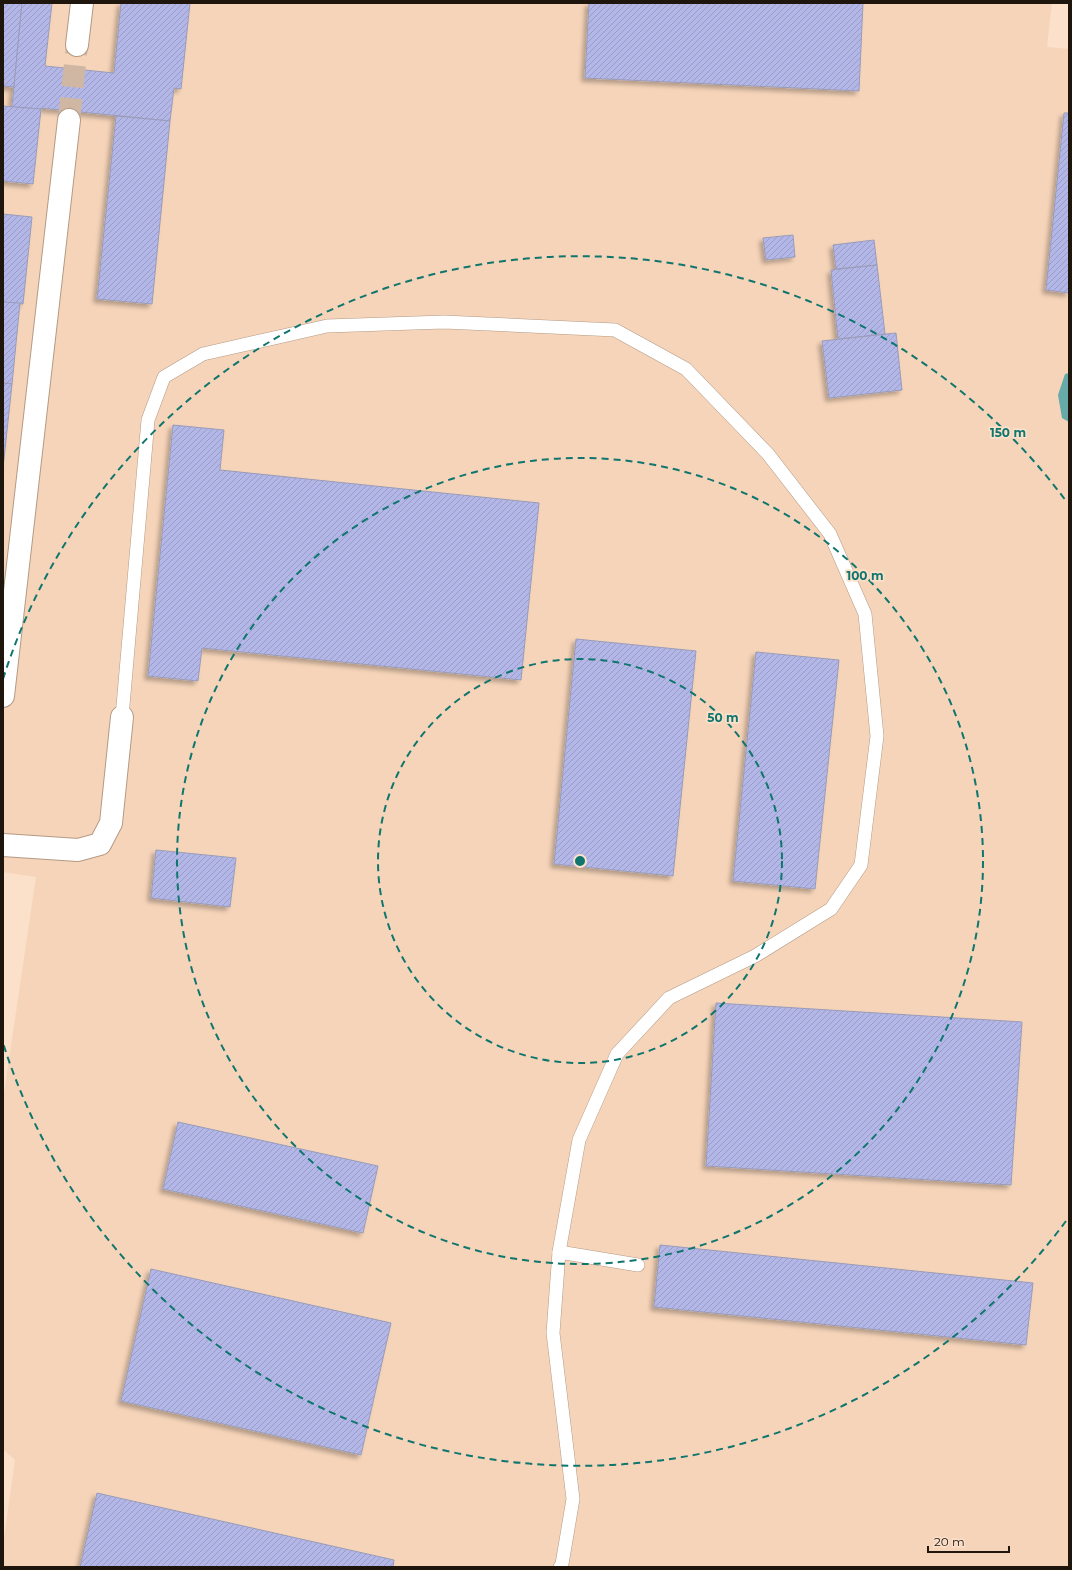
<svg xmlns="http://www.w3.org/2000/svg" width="1072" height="1570" font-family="Montserrat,sans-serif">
	<defs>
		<pattern id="building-hatch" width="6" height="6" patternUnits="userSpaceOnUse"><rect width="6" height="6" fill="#b3b7e7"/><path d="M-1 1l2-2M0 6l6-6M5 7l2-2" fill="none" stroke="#9a9cc5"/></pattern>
		<filter id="shadow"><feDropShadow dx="-3.5" dy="3.5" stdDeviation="2" flood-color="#0004"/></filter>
	</defs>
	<rect width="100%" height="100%" fill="#fbe0ca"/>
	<polygon fill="#f6d4b9" points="3,3 1052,3 1047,47 1069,49 1069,1567 3,1567 3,1545 15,1460 3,1449 3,1100 36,877 3,872"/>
	<polygon fill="#6aa" points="1069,373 1069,422 1062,418 1058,395 1065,374"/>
	<g fill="url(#building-hatch)" stroke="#999cb9" filter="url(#shadow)">
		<polygon points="3,3 22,3 14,87 3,86"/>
		<polygon points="22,3 52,3 45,66 114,73 121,3 190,3 181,89 174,88 170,121 41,108 41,109 12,107"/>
		<polygon points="589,3 863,3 859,91 585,78"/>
		<polygon points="3,106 41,109 33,184 3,181"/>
		<polygon points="1064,113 1069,113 1069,293 1046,290"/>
		<polygon points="116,116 170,121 152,304 97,299"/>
		<polygon points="3,214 32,217 23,304 3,302"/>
		<polygon points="793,235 795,257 766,260 763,238"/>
		<polygon points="874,240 877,265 836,269 833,245"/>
		<polygon points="877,265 885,334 838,339 831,270"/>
		<polygon points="3,302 20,303 12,384 3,383"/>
		<polygon points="896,333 902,390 829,398 822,341"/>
		<polygon points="3,383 12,384 3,468"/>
		<polygon points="173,425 224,430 220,470 539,503 521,680 202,648 198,681 148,676"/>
		<polygon points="576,639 696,651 673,876 554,864"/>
		<polygon points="756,652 839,660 815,889 733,881"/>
		<polygon points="156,850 236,858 230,907 151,898"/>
		<polygon points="716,1003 1022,1022 1011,1185 706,1166"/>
		<polygon points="178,1122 378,1166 363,1233 163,1189"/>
		<polygon points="660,1245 1033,1283 1026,1345 654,1307"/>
		<polygon points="151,1269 391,1323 361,1455 121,1401"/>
		<polygon points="97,1493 394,1560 393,1567 80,1567"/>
	</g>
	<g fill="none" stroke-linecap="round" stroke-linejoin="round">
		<polyline stroke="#cfb7a4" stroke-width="22" stroke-dasharray="22 11" stroke-linecap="butt" points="69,120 77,45"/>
		<defs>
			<g id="lane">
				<polyline points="122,717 148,420 164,377 203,354 327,326 444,322 615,330 686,369 768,454 830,534 865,614 877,736 861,865 831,909 755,956 669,998 617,1054 579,1140 559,1252 553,1333 573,1499 562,1564 560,1567"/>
				<polyline points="559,1252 638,1265"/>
			</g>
			<g id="street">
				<polyline points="77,45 82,3"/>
				<polyline points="3,696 69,120"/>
				<polyline points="3,845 78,850 100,844 111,823 122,717"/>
			</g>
		</defs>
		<use href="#lane" stroke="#b39a85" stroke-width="14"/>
		<use href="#street" stroke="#b39a85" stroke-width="24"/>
		<use href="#lane" stroke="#fff" stroke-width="13"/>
		<use href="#street" stroke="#fff" stroke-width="22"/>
	</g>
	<g fill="none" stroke="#0f766e" stroke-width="2" stroke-dasharray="7 5">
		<circle cx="580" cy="861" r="202"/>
		<circle cx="580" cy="861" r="403"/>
		<path d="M1066 1221A605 605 0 0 1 3 1043M3 679A605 605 0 0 1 1066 501"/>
	</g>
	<circle cx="580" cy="861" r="6" fill="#0f766e" stroke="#fbe0ca" stroke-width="2"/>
	<g font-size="12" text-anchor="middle" font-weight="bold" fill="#0f766e" stroke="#fbe0ca" stroke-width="3.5" stroke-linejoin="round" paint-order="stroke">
		<text x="1008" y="437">150 m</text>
		<text x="865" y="580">100 m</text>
		<text x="723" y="722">50 m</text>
	</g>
	<rect width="1072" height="1570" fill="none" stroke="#1e150d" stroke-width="8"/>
	<path d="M928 1546v6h81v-6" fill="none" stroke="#1e150d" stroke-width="2"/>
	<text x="934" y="1546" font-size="12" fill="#1e150d" stroke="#fbe0ca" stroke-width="3" paint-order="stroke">20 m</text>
</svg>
